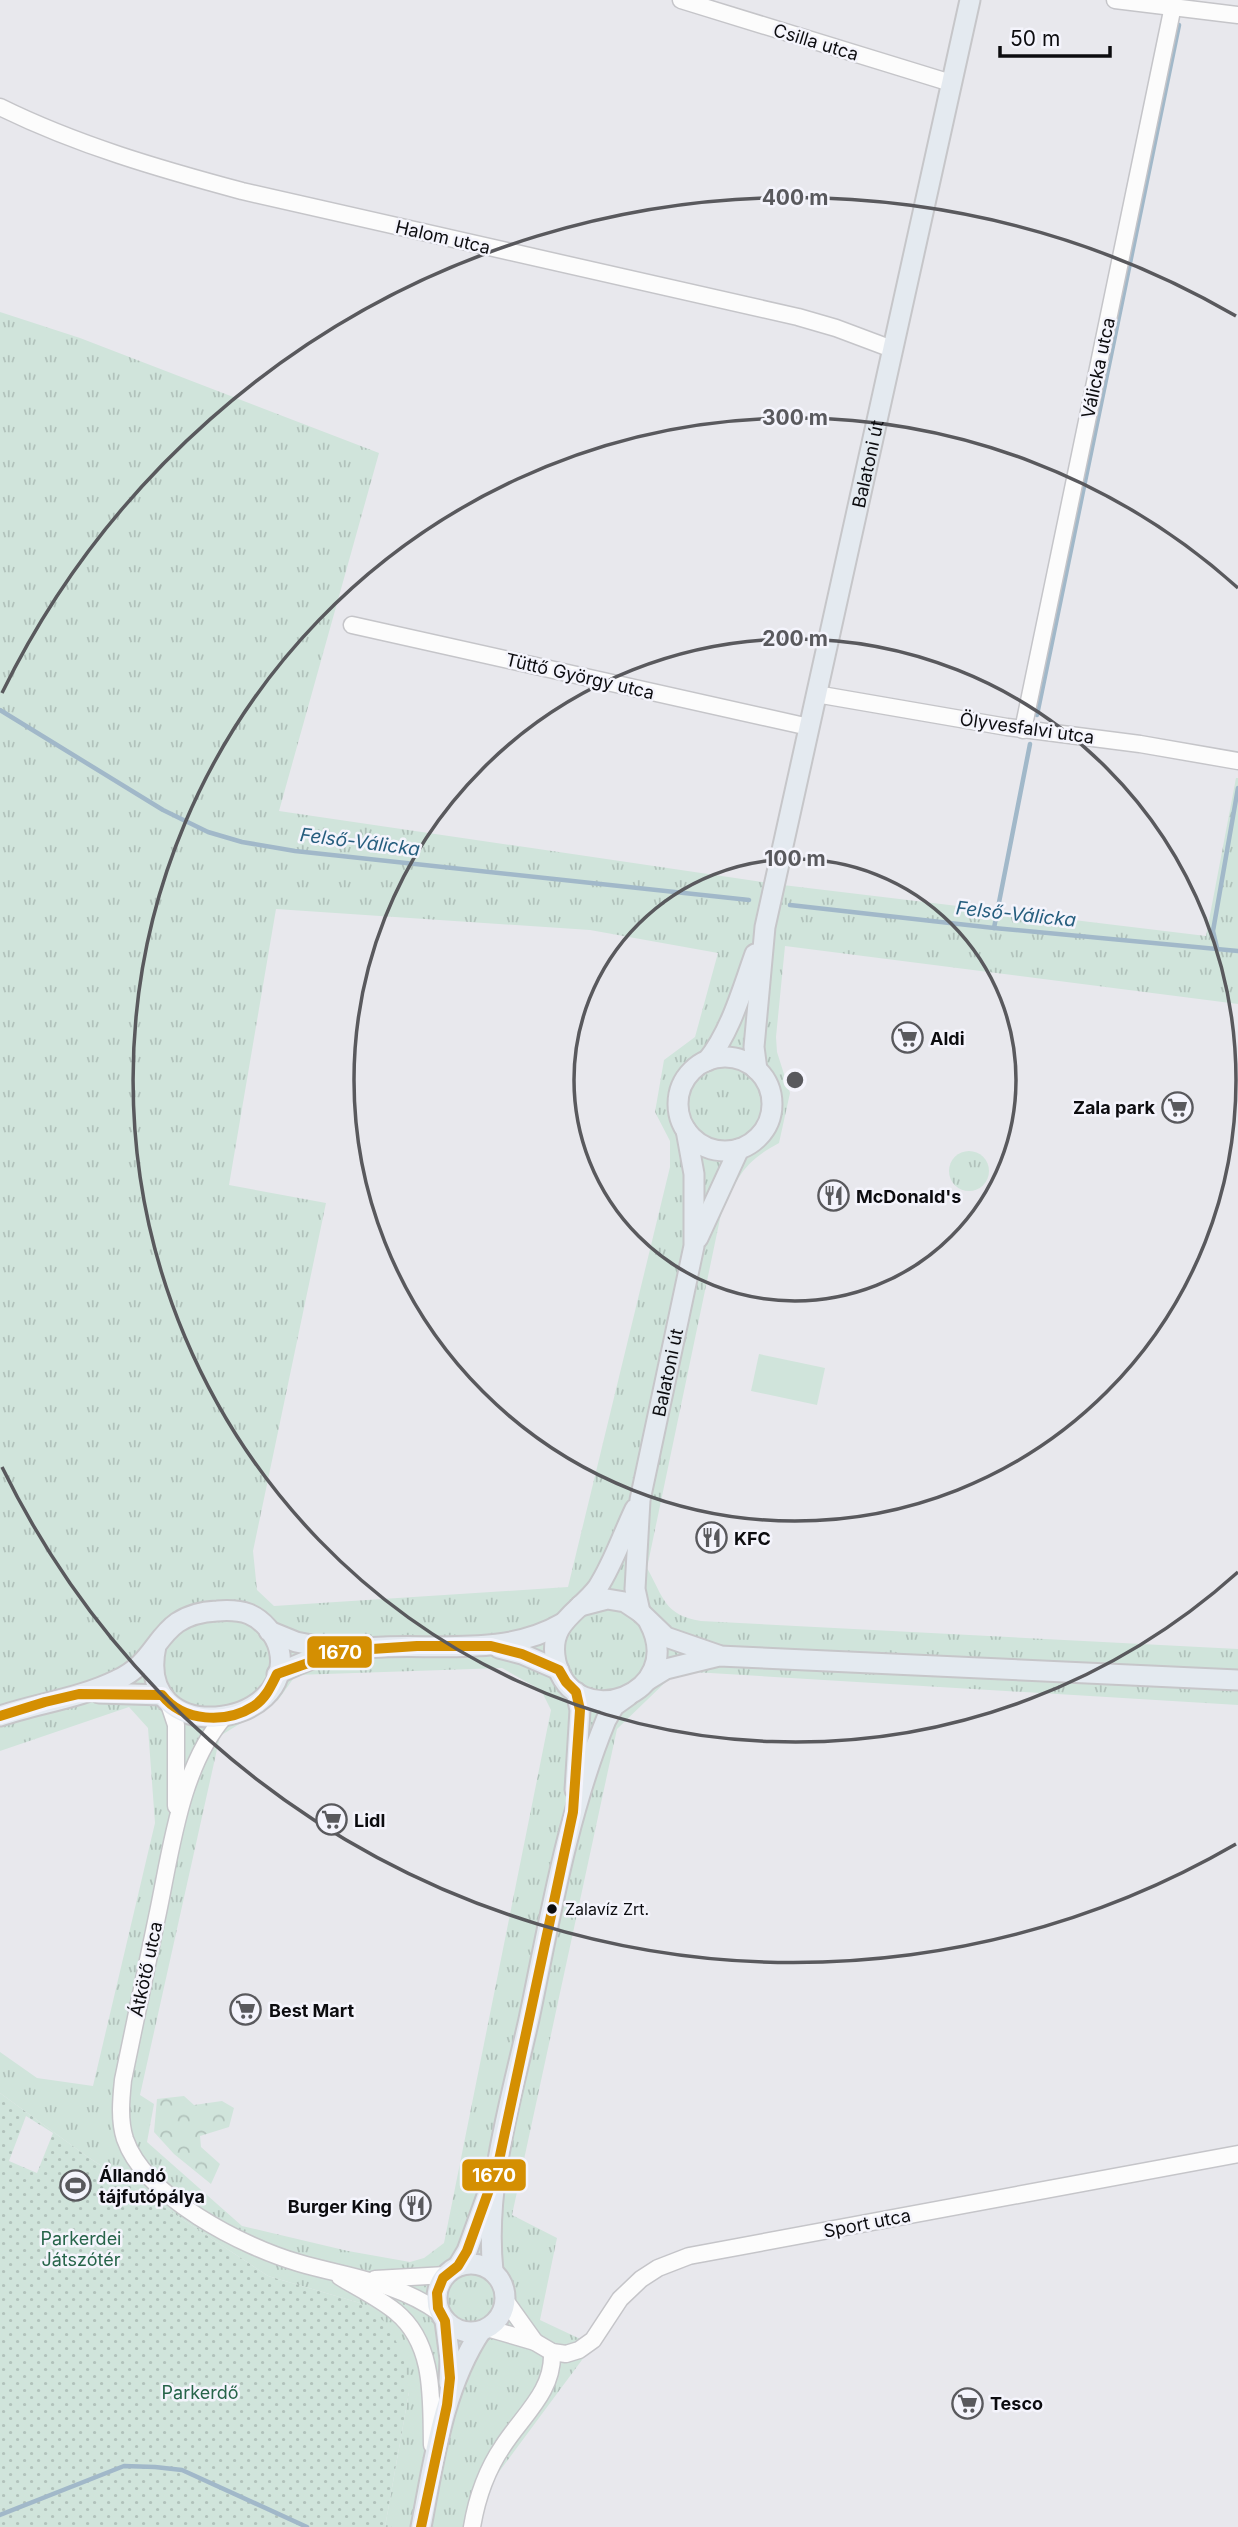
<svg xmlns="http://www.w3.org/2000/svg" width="1238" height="2527" font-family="Inter,sans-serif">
	<defs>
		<pattern id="grass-tufts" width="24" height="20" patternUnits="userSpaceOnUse" patternTransform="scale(1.75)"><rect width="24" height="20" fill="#d0e4db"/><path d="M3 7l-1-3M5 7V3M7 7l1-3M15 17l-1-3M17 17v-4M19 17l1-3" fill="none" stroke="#b1c2bb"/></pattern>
		<pattern id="forest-crowns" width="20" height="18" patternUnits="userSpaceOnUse" patternTransform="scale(1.75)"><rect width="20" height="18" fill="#d0e4db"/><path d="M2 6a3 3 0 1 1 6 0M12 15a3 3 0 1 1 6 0" fill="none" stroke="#b1c2bb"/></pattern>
		<pattern id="park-dots" width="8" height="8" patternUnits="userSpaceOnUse" patternTransform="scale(1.75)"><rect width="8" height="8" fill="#d0e4db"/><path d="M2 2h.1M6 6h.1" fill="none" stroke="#b1c2bb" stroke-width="1.8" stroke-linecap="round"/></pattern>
	</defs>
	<rect width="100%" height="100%" fill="#e8e8ed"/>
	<g fill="url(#grass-tufts)" fill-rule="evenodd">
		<path d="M0,312L80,338L379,453L279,811L783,885L1206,936L1236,778H1238V1004L785,946L776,1037L777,1052L790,1093L779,1143C742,1163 738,1177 721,1214L647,1568C664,1598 664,1615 701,1621L1238,1649V1705L677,1671L617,1729L512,2215L557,2238L540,2320L593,2345L487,2488L477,2527H385L409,2392L360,2303L268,2276L85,2155L0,2093V2052L37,2078L93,2086L155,1823L148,1728L129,1707L0,1751ZM276,909L590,930L718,953L695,1037L664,1060L655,1112L670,1141V1167L568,1587L274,1606L257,1590L253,1551L326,1203L229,1185ZM502,1668L541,1690L551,1710L444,2243L424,2258L410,2262L348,2251L242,2226L147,2142L154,2104L140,2095L220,1736L278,1700L296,1675Z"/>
		<circle cx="969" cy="1171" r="20"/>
	</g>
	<polygon fill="url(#forest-crowns)" points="184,2096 194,2105 222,2101 234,2108 229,2127 200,2136 201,2147 220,2164 211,2184 174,2154 154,2132 157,2099"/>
	<path fill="url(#park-dots)" fill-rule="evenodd" d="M0,2093L85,2155L268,2276L360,2303L386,2323L403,2354L409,2392L385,2527H0ZM26,2116L53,2133L37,2173L9,2161Z"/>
	<polygon fill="#d0e4db" points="759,1354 825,1368 817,1405 751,1391"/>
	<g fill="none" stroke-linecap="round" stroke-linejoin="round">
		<g stroke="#a1b8c9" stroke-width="4.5">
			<polyline points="0,710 163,810 208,832 242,842 295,851 749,900"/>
			<polyline points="1037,715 1179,25"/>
			<polyline points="790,905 994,928 1238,951"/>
			<polyline points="994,928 1030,744"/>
			<polyline points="1217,948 1213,931 1238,788"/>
			<polyline points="0,2515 124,2466 155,2467 182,2470 307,2527"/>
		</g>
		<defs>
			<g id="minor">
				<polyline points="681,0 951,83"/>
				<polyline points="1115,0 1238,15"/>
				<path d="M0,107C77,145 160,169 242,191L798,317L836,328L892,349"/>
				<polyline points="352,625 809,727"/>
				<polyline points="816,694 1007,727 1140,744 1238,761"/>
				<polyline points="1023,730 1173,6"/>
				<polyline points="169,1704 176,1725 176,1806"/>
				<path d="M225,1716C180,1767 171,1852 157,1917C146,1972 134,2026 123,2080C121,2100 119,2120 125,2139C145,2197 243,2247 299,2263C347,2277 398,2282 440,2313"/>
				<path d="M340,2277C358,2288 379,2298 396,2312C435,2344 431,2399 432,2445"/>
				<polyline points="375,2279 446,2275"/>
				<polyline points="505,2300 535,2342"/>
				<polyline points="487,2328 535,2342 552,2352 566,2354 579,2350 593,2340 620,2299 641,2279 658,2268 689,2256 1238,2154"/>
				<path d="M472,2527C477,2497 486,2471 503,2446C523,2415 554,2391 552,2352"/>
			</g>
			<g id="major">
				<circle cx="725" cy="1104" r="47"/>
				<path d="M707,1061C731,1031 742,990 755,954"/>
				<path id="s1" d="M757,1070L754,1047L765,927L970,0"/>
				<polyline points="698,1238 739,1149"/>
				<path d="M635,1509C623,1534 613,1564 598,1587C579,1613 547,1622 556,1662C574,1735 688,1695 649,1622"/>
				<polyline points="580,1606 607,1599 625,1602 640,1612 666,1637 718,1655"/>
				<path id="s2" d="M640,1612L635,1589L640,1500L694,1246V1174L686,1130"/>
				<polyline points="269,1631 296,1642 337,1650"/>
				<polyline points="499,1648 522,1654 559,1670"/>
				<path d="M277,1674C297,1665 320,1654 342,1651C416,1638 496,1662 563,1623"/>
				<polyline points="648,1680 666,1669 719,1656 1238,1680"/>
				<polyline points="99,1693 162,1695"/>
				<path d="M0,1716C39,1703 80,1698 117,1680C164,1659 154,1614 217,1611C229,1610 238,1610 249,1614C263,1620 275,1634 279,1649C298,1729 133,1751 156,1646"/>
				<polyline points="575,1790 580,1710 576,1692"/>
				<circle cx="471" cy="2298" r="34"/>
				<polyline points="458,2266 467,2251 488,2193"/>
				<path d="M493,2271C484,2187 511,2100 529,2019C550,1918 567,1815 606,1720L614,1706L628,1696"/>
				<polyline points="445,2321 450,2359 449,2383"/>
				<path d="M421,2527C434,2460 443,2388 481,2331"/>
			</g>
		</defs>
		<use href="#minor" stroke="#c5c5c9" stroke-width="19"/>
		<use href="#major" stroke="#c6c6c9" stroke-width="23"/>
		<use href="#minor" stroke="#fcfcfc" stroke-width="16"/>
		<use href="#major" stroke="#e4eaf0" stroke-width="19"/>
		<defs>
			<path id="bus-1" d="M0,1716L45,1702L79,1694L162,1695C183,1722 226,1724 254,1706C266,1698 271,1686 277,1674L342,1651L417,1646H491L522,1654L559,1670L566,1682L576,1692L580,1710L573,1812L498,2165L467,2251L458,2266L443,2278L437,2293L438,2308L445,2321L450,2378L447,2405L421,2527"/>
		</defs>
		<use href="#bus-1" stroke="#f4f4fc" stroke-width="16"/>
		<use href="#bus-1" stroke="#d48f02" stroke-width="10"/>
	</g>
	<g fill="none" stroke="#59595d" stroke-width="3.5">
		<circle cx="795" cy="1080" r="221"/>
		<circle cx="795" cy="1080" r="441"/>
		<path d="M1238 1572A662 662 0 1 1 1238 588"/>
		<path d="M1236 1844A882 882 0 0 1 2 1467M2 693A882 882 0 0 1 1236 316"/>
	</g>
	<defs>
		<symbol id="supermarket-ring" viewBox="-11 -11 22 22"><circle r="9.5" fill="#f4f4fc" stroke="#59595d" stroke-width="1.5"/><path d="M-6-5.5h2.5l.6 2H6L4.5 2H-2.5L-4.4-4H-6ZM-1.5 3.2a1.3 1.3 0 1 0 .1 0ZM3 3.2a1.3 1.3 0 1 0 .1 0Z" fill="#59595d"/></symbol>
		<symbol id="restaurant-ring" viewBox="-11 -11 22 22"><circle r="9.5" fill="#f4f4fc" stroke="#59595d" stroke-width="1.5"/><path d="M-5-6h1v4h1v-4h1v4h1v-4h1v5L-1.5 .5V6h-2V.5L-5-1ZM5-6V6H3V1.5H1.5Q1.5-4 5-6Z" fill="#59595d"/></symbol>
		<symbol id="stadium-ring" viewBox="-11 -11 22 22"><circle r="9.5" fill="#f4f4fc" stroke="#59595d" stroke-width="1.5"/><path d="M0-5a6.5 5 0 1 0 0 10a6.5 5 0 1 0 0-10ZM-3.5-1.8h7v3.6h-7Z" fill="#59595d"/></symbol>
	</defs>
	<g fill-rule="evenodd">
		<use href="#supermarket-ring" x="890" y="1020" width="35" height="35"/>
		<use href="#supermarket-ring" x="1160" y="1090" width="35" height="35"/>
		<use href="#restaurant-ring" x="816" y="1178" width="35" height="35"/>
		<use href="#restaurant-ring" x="694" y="1520" width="35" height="35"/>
		<use href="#supermarket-ring" x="314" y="1802" width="35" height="35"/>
		<use href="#supermarket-ring" x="228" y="1992" width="35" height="35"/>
		<use href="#stadium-ring" x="58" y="2168" width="35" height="35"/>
		<use href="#restaurant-ring" x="398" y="2188" width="35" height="35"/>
		<use href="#supermarket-ring" x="950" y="2386" width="35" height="35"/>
	</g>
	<circle fill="#0c0c0f" stroke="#f4f4fc" stroke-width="2.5" cx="552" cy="1909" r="6"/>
	<g text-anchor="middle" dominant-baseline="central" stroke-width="5" stroke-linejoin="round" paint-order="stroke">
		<g font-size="16" fill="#0c0c0f" stroke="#f4f4fc" text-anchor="start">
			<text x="565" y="1909">Zalavíz Zrt.</text>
		</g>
		<g font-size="18" fill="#0c0c0f" stroke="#f4f4fc">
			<text transform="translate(816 42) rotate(17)">Csilla utca</text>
			<text transform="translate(443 237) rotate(13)">Halom utca</text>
			<text transform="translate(1098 368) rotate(-78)">Válicka utca</text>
			<text stroke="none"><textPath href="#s1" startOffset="618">Balatoni út</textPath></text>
			<text transform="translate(580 676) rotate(13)">Tüttő György utca</text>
			<text transform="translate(1027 728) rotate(8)">Ölyvesfalvi utca</text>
			<text stroke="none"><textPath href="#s2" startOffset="243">Balatoni út</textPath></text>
			<text transform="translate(146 1969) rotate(-78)">Átkötő utca</text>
			<text transform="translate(867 2223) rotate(-11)">Sport utca</text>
		</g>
		<g font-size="18" font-weight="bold" fill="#0c0c0f" stroke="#f4f4fc" text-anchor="start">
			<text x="930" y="1038">Aldi</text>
			<text x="1155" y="1107" text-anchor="end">Zala park</text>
			<text x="856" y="1196">McDonald's</text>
			<text x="734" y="1538">KFC</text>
			<text x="354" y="1820">Lidl</text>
			<text x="269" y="2010">Best Mart</text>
			<text x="99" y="2175">Állandó<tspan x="99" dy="21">tájfutópálya</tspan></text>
			<text x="392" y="2206" text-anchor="end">Burger King</text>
			<text x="990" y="2403">Tesco</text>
		</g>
		<g font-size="18" fill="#266449" stroke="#f4f4fc">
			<text x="81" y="2238">Parkerdei<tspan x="81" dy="21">Játszótér</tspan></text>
			<text x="200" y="2392">Parkerdő</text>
		</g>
		<g font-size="19" font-style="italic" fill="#265e7e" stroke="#f4f4fc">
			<text transform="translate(360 842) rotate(7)">Felső-Válicka</text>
			<text transform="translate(1016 914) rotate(6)">Felső-Válicka</text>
		</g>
	</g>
	<circle cx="795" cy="1080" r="10" fill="#59595d" stroke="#f4f4fc" stroke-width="3.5"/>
	<g font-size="21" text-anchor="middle" font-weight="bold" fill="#59595d" stroke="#f4f4fc" stroke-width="5" stroke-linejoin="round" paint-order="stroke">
		<text x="795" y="205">400 m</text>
		<text x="795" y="425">300 m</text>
		<text x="795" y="646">200 m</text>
		<text x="795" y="866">100 m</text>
	</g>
	<g stroke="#f4f4fc" stroke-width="2.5">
		<rect x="306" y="1635" width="67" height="34" rx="7" fill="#d48f02"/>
		<rect x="461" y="2158" width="66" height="34" rx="7" fill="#d48f02"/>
	</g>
	<g font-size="19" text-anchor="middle" font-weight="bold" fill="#fff">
		<text x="340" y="1659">1670</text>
		<text x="494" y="2182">1670</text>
	</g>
	<path d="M1000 46v10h110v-10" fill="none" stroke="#0c0c0f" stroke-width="3.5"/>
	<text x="1010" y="46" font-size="21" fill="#0c0c0f" stroke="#f4f4fc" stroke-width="5" paint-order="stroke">50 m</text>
</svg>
